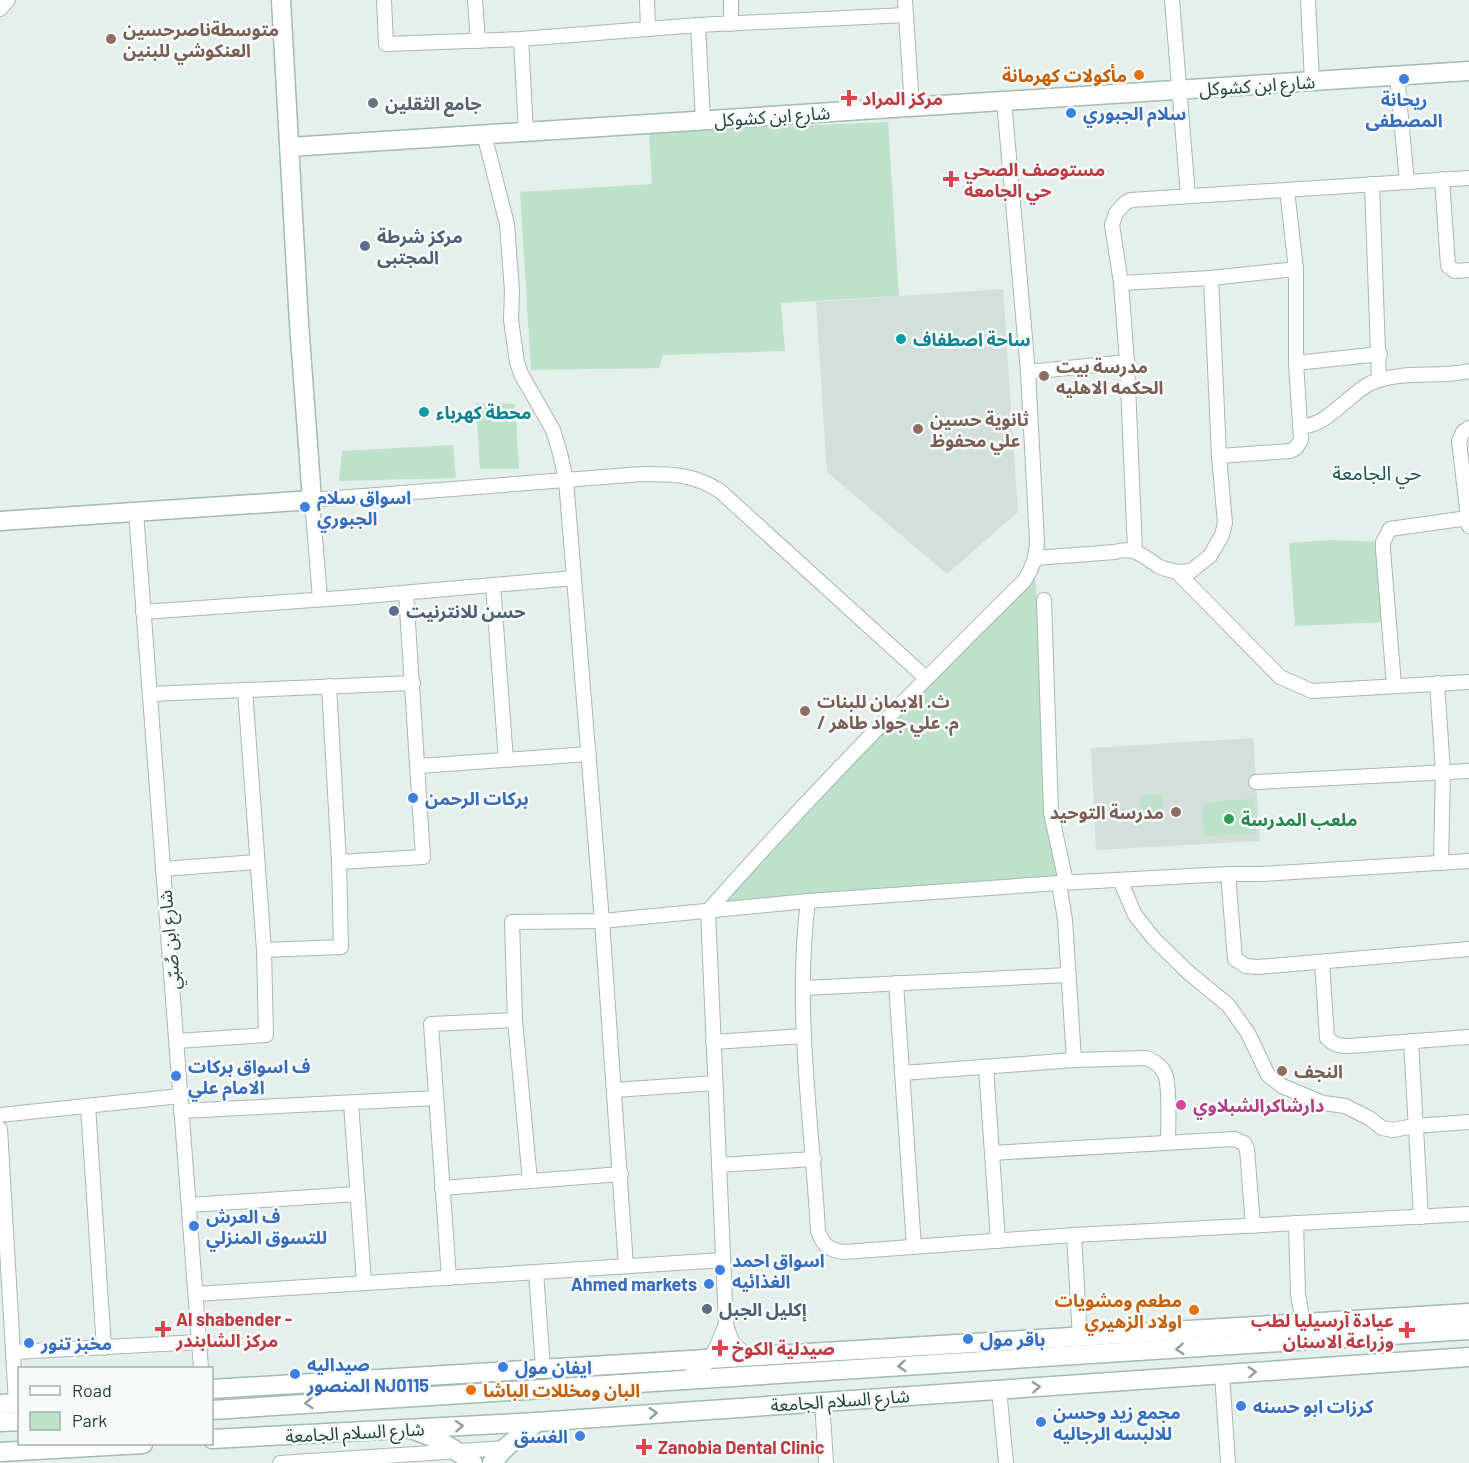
<svg xmlns="http://www.w3.org/2000/svg" width="1469" height="1463" font-family="Barlow,'Noto Sans Arabic',sans-serif">
	<rect width="100%" height="100%" fill="#e5efeb"/>
	<g fill="#d3dfdb">
		<polygon points="1003,289 1018,512 947,574 827,472 816,302"/>
		<polygon points="1253,738 1260,841 1096,850 1091,748"/>
	</g>
	<g fill="#bde1cb">
		<polygon points="888,122 899,296 781,303 785,351 663,355 659,368 531,370 520,192 652,184 649,132"/>
		<polygon points="476,403 515,404 519,469 480,469"/>
		<polygon points="453,445 456,478 339,481 342,451"/>
		<polygon points="1331,540 1383,542 1388,622 1295,626 1289,543"/>
		<polygon points="1035,575 1059,883 708,911"/>
		<polygon points="1162,794 1164,817 1141,816 1140,796"/>
		<polygon points="1254,799 1256,834 1204,836 1203,805 1220,801"/>
	</g>
	<g fill="none" stroke-linecap="round" stroke-linejoin="round">
		<defs>
			<g id="street">
				<polyline points="384,0 386,44 521,39 698,25 906,15"/>
				<polyline points="475,0 478,41"/>
				<polyline points="647,0 648,29"/>
				<polyline points="731,0 731,24"/>
				<polyline points="905,0 912,107"/>
				<polyline points="1172,0 1188,196"/>
				<polyline points="1308,0 1312,81"/>
				<polyline points="0,9 8,0"/>
				<polyline points="698,25 703,120"/>
				<polyline points="521,39 526,132"/>
				<polyline points="1397,76 1407,182"/>
				<polyline points="484,134 507,224 512,291 511,320 517,362 521,374 553,430 560,453 566,480 602,921 626,1266"/>
				<polyline points="1442,179 1448,266 1455,271 1469,270"/>
				<polyline points="1372,184 1379,380"/>
				<polyline points="1121,283 1211,278 1296,269"/>
				<polyline points="1296,363 1380,354"/>
				<polyline points="1028,372 1127,362"/>
				<path d="M1300,426C1326,428 1348,394 1371,383C1401,370 1438,378 1469,371"/>
				<polyline points="1469,428 1463,432 1459,441 1469,526"/>
				<polyline points="1219,456 1290,451 1296,448 1301,440 1296,363 1296,269 1287,190"/>
				<polyline points="136,512 201,1368"/>
				<polyline points="1135,550 1127,362 1121,283 1112,225 1116,213 1125,203 1131,200 1469,178"/>
				<path d="M1035,558L1115,552C1134,546 1143,556 1158,566C1163,569 1171,570 1177,572L1280,677L1312,691L1469,682"/>
				<polyline points="1177,572 1191,571 1210,556 1222,535 1225,523 1219,456 1211,278"/>
				<polyline points="493,585 506,760"/>
				<path d="M320,599L312,500L642,474C673,474 693,474 720,491L926,678"/>
				<polyline points="1044,600 1051,813 1066,882"/>
				<polyline points="143,612 355,597 574,578"/>
				<polyline points="1437,683 1443,771 1441,863"/>
				<polyline points="1394,685 1383,550 1383,542 1390,529 1468,518"/>
				<polyline points="150,694 413,683"/>
				<polyline points="419,766 589,754"/>
				<polyline points="1256,782 1469,771"/>
				<polyline points="339,862 423,857 406,593"/>
				<polyline points="163,869 257,862"/>
				<polyline points="1228,874 1235,959 1246,966 1258,967 1469,949"/>
				<polyline points="1120,880 1135,915 1155,940 1189,973 1228,1005 1248,1033 1268,1075 1282,1086 1323,1103 1345,1106 1369,1118 1382,1128 1393,1130 1414,1126 1469,1122"/>
				<polyline points="1059,883 1065,920 1074,1060"/>
				<path d="M808,901C794,1010 812,1122 818,1231C823,1246 829,1250 844,1252L1074,1235L1469,1214"/>
				<polyline points="264,950 341,947 339,862 329,686"/>
				<path d="M1322,962L1327,1038C1334,1045 1339,1046 1349,1046L1469,1037"/>
				<polyline points="896,983 914,1247"/>
				<polyline points="803,988 1068,975"/>
				<polyline points="177,1041 266,1035 264,950 245,690"/>
				<polyline points="1411,1041 1421,1217"/>
				<polyline points="713,1042 804,1036"/>
				<polyline points="986,1067 998,1241"/>
				<path d="M903,1073L1074,1060L1146,1058C1155,1061 1164,1068 1166,1077C1170,1093 1168,1124 1168,1142"/>
				<polyline points="615,1090 715,1083"/>
				<polyline points="351,1103 364,1283"/>
				<polyline points="88,1106 104,1348"/>
				<polyline points="181,1111 436,1098"/>
				<polyline points="0,1115 180,1096"/>
				<polyline points="0,1129 16,1403"/>
				<polyline points="992,1153 1234,1139 1244,1143 1247,1149 1253,1226"/>
				<polyline points="719,1165 814,1159"/>
				<polyline points="530,1181 515,1020 512,922 602,921 808,901 1059,883 1228,874 1262,874 1469,861"/>
				<polyline points="442,1188 621,1174"/>
				<polyline points="189,1205 357,1194"/>
				<polyline points="1296,1223 1298,1294 1303,1323"/>
				<polyline points="1074,1235 1080,1338"/>
				<polyline points="536,1272 543,1367"/>
				<polyline points="449,1278 431,1024 515,1020"/>
				<polyline points="196,1294 723,1260"/>
				<polyline points="14,1352 199,1342"/>
				<path d="M752,1356C734,1348 731,1343 726,1324L708,911C809,796 916,688 1024,581C1033,568 1037,556 1037,541L1028,372L1004,101"/>
				<polyline points="1222,1374 1228,1463"/>
				<path d="M686,1378C713,1365 715,1350 726,1324"/>
				<polyline points="999,1389 1006,1463"/>
				<polyline points="822,1401 826,1463"/>
				<polyline points="280,1463 505,1448"/>
			</g>
			<g id="secondary">
				<polyline points="290,147 1469,71"/>
				<polyline points="0,521 312,500 299,323 281,0"/>
				<polyline points="212,1389 1469,1313"/>
				<polyline points="0,1404 20,1403"/>
				<polyline points="212,1410 1469,1330"/>
				<polyline points="0,1422 20,1421"/>
				<path d="M416,1431C438,1438 455,1449 473,1463"/>
				<polyline points="212,1439 537,1422 1469,1357"/>
				<polyline points="0,1452 143,1444"/>
				<polyline points="492,1463 505,1448 537,1422"/>
			</g>
		</defs>
		<use href="#street" stroke="#a7b8b3" stroke-width="16"/>
		<use href="#secondary" stroke="#a2bbb5" stroke-width="21"/>
		<use href="#street" stroke="#fff" stroke-width="14"/>
		<use href="#secondary" stroke="#fff" stroke-width="18"/>
	</g>
	<defs><path id="oneway-chevron" d="M-2-3.5L2.5 0L-2 3.5" fill="none" stroke-width="1.6" stroke-linecap="round" stroke-linejoin="round" transform="scale(1.5)"/></defs>
	<g stroke="#90a09e">
		<use href="#oneway-chevron" transform="translate(1180 1349) rotate(176)"/>
		<use href="#oneway-chevron" transform="translate(902 1366) rotate(176)"/>
		<use href="#oneway-chevron" transform="translate(1252 1372) rotate(-4)"/>
		<use href="#oneway-chevron" transform="translate(1036 1387) rotate(-4)"/>
		<use href="#oneway-chevron" transform="translate(309 1403) rotate(176)"/>
		<use href="#oneway-chevron" transform="translate(653 1413) rotate(-4)"/>
		<use href="#oneway-chevron" transform="translate(459 1426) rotate(-3)"/>
	</g>
	<g fill="#8d6e63" stroke="#f6fbf9" stroke-width="2">
		<circle cx="111" cy="39" r="6"/>
		<circle cx="1044" cy="376" r="6"/>
		<circle cx="918" cy="429" r="6"/>
		<circle cx="805" cy="711" r="6"/>
		<circle cx="1176" cy="812" r="6"/>
		<circle cx="1282" cy="1071" r="6"/>
	</g>
	<g fill="#e8710a" stroke="#f6fbf9" stroke-width="2">
		<circle cx="1139" cy="75" r="6"/>
		<circle cx="1194" cy="1310" r="6"/>
		<circle cx="471" cy="1390" r="6"/>
	</g>
	<g fill="#3f7fe0" stroke="#f6fbf9" stroke-width="2">
		<circle cx="1404" cy="79" r="6"/>
		<circle cx="1071" cy="113" r="6"/>
		<circle cx="305" cy="507" r="6"/>
		<circle cx="413" cy="798" r="6"/>
		<circle cx="176" cy="1076" r="6"/>
		<circle cx="194" cy="1226" r="6"/>
		<circle cx="720" cy="1270" r="6"/>
		<circle cx="709" cy="1284" r="6"/>
		<circle cx="968" cy="1339" r="6"/>
		<circle cx="29" cy="1343" r="6"/>
		<circle cx="503" cy="1367" r="6"/>
		<circle cx="295" cy="1374" r="6"/>
		<circle cx="1241" cy="1406" r="6"/>
		<circle cx="1041" cy="1422" r="6"/>
		<circle cx="580" cy="1436" r="6"/>
	</g>
	<g fill="#e0444e" stroke="#f6fbf9" stroke-width="2">
		<path d="M846 89h6v6h6v6h-6v6h-6v-6h-6v-6h6z"/>
		<path d="M948 170h6v6h6v6h-6v6h-6v-6h-6v-6h6z"/>
		<path d="M160 1320h6v6h6v6h-6v6h-6v-6h-6v-6h6z"/>
		<path d="M1404 1321h6v6h6v6h-6v6h-6v-6h-6v-6h6z"/>
		<path d="M717 1339h6v6h6v6h-6v6h-6v-6h-6v-6h6z"/>
		<path d="M641 1438h6v6h6v6h-6v6h-6v-6h-6v-6h6z"/>
	</g>
	<circle fill="#6b7280" stroke="#f6fbf9" stroke-width="2" cx="373" cy="103" r="6"/>
	<g fill="#5c6f8a" stroke="#f6fbf9" stroke-width="2">
		<circle cx="365" cy="246" r="6"/>
		<circle cx="394" cy="611" r="6"/>
		<circle cx="707" cy="1309" r="6"/>
	</g>
	<g fill="#0f9aa8" stroke="#f6fbf9" stroke-width="2">
		<circle cx="901" cy="339" r="6"/>
		<circle cx="424" cy="412" r="6"/>
	</g>
	<circle fill="#2e9e5b" stroke="#f6fbf9" stroke-width="2" cx="1229" cy="819" r="6"/>
	<circle fill="#d1479c" stroke="#f6fbf9" stroke-width="2" cx="1181" cy="1105" r="6"/>
	<g text-anchor="middle" dominant-baseline="central" stroke-width="5" stroke-linejoin="round" paint-order="stroke">
		<g font-size="18" font-weight="bold" fill="#785e54" stroke="#f6fbf9" text-anchor="start">
			<text x="123" y="29">متوسطةناصرحسين<tspan x="123" dy="21">العنكوشي للبنين</tspan></text>
			<text x="1056" y="366">مدرسة بيت<tspan x="1056" dy="21">الحكمه الاهليه</tspan></text>
			<text x="930" y="419">ثانوية حسين<tspan x="930" dy="21">علي محفوظ</tspan></text>
			<text x="817" y="701">ث. الايمان للبنات<tspan x="817" dy="21">/ م. علي جواد طاهر</tspan></text>
			<text x="1164" y="812" text-anchor="end">مدرسة التوحيد</text>
			<text x="1294" y="1071">النجف</text>
		</g>
		<g font-size="18" font-weight="bold" fill="#c56008" stroke="#f6fbf9" text-anchor="end">
			<text x="1127" y="75">مأكولات كهرمانة</text>
			<text x="1182" y="1300">مطعم ومشويات<tspan x="1182" dy="21">اولاد الزهيري</tspan></text>
			<text x="483" y="1390" text-anchor="start">البان ومخللات الباشا</text>
		</g>
		<g font-size="18" fill="#22423d" stroke="#f6fbf9">
			<text transform="translate(1257 85) rotate(-4)">شارع ابن كشوكل</text>
			<text transform="translate(772 116) rotate(-4)">شارع ابن كشوكل</text>
			<text transform="translate(169 940) rotate(-95)">شارع ابن صُبّي</text>
			<text transform="translate(840 1400) rotate(-4)">شارع السلام الجامعة</text>
			<text transform="translate(355 1432) rotate(-3)">شارع السلام الجامعة</text>
		</g>
		<g font-size="18" font-weight="bold" fill="#be3a42" stroke="#f6fbf9" text-anchor="start">
			<text x="862" y="98">مركز المراد</text>
			<text x="964" y="169">مستوصف الصحي<tspan x="964" dy="21">حي الجامعة</tspan></text>
			<text x="176" y="1319">Al shabender -<tspan x="176" dy="21">مركز الشابندر</tspan></text>
			<text x="1394" y="1320" text-anchor="end">عيادة آرسيليا لطب<tspan x="1394" dy="21">وزراعة الاسنان</tspan></text>
			<text x="732" y="1348">صيدلية الكوخ</text>
			<text x="658" y="1447">Zanobia Dental Clinic</text>
		</g>
		<g font-size="18" font-weight="bold" fill="#366cbe" stroke="#f6fbf9" text-anchor="start">
			<text x="1404" y="99" text-anchor="middle">ريحانة<tspan x="1404" dy="21">المصطفى</tspan></text>
			<text x="1083" y="113">سلام الجبوري</text>
			<text x="317" y="497">اسواق سلام<tspan x="317" dy="21">الجبوري</tspan></text>
			<text x="425" y="798">بركات الرحمن</text>
			<text x="188" y="1066">ف اسواق بركات<tspan x="188" dy="21">الامام علي</tspan></text>
			<text x="206" y="1216">ف العرش<tspan x="206" dy="21">للتسوق المنزلي</tspan></text>
			<text x="732" y="1260">اسواق احمد<tspan x="732" dy="21">الغذائيه</tspan></text>
			<text x="697" y="1284" text-anchor="end">Ahmed markets</text>
			<text x="980" y="1339">باقر مول</text>
			<text x="41" y="1343">مخبز تنور</text>
			<text x="307" y="1364">صيداليه<tspan x="307" dy="21">المنصور NJ0115</tspan></text>
			<text x="515" y="1367">ايفان مول</text>
			<text x="1253" y="1406">كرزات ابو حسنه</text>
			<text x="1053" y="1412">مجمع زيد وحسن<tspan x="1053" dy="21">للالبسه الرجاليه</tspan></text>
			<text x="568" y="1436" text-anchor="end">الغسق</text>
		</g>
		<g font-size="18" font-weight="bold" fill="#5b616d" stroke="#f6fbf9" text-anchor="start">
			<text x="385" y="103">جامع الثقلين</text>
		</g>
		<g font-size="18" font-weight="bold" fill="#4e5e75" stroke="#f6fbf9" text-anchor="start">
			<text x="377" y="236">مركز شرطة<tspan x="377" dy="21">المجتبى</tspan></text>
			<text x="406" y="611">حسن للانترنيت</text>
			<text x="719" y="1309">إكليل الجبل</text>
		</g>
		<g font-size="18" font-weight="bold" fill="#0d838f" stroke="#f6fbf9" text-anchor="start">
			<text x="913" y="339">ساحة اصطفاف</text>
			<text x="436" y="412">محطة كهرباء</text>
		</g>
		<g font-size="18" font-weight="bold" fill="#27864d" stroke="#f6fbf9" text-anchor="start">
			<text x="1241" y="819">ملعب المدرسة</text>
		</g>
		<g font-size="18" font-weight="bold" fill="#b23c85" stroke="#f6fbf9" text-anchor="start">
			<text x="1193" y="1105">دارشاكرالشبلاوي</text>
		</g>
		<g font-size="20" fill="#1d554f" stroke="#f6fbf9">
			<text x="1377" y="472">حي الجامعة</text>
		</g>
	</g>
	<rect x="18" y="1367" width="195" height="78" fill="#f6fbf9" stroke="#a1b1ae" stroke-width="1.5"/>
	<rect x="30" y="1386" width="30" height="9" fill="#ffffff" stroke="#a1b1ae" stroke-width="1.5"/>
	<text x="72" y="1397" font-size="18" fill="#22423d">Road</text>
	<rect x="30" y="1412" width="30" height="18" fill="#bde1cb" stroke="#a1b1ae" stroke-width="1.5"/>
	<text x="72" y="1427" font-size="18" fill="#22423d">Park</text>
</svg>
